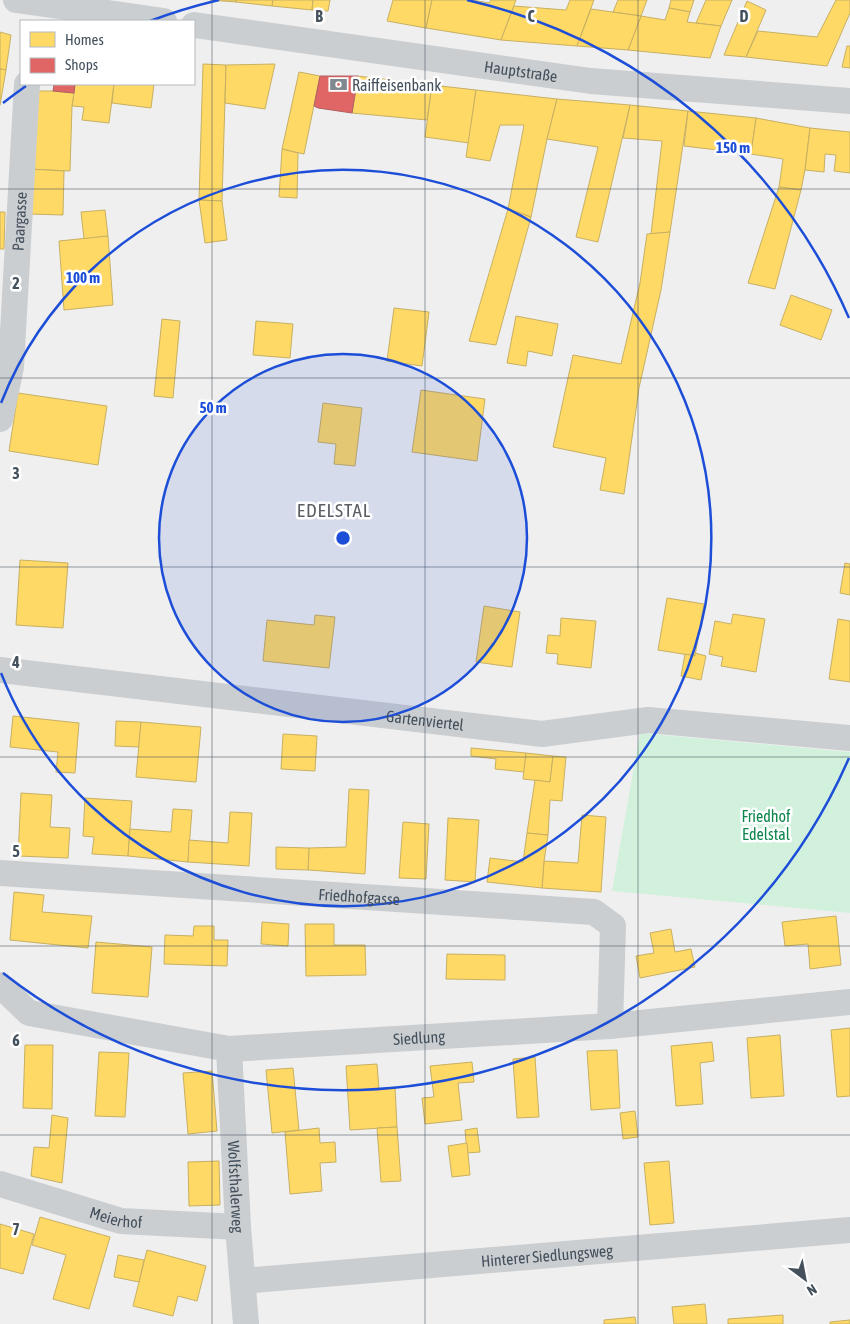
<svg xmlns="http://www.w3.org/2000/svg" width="850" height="1324" font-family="'Asap Condensed',sans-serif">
	<rect width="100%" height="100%" fill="#f0efef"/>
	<polygon fill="#d1f1dd" points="640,733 850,752 850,913 612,891"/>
	<g fill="#ffd966" stroke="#c7b063">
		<polygon points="210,0 236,0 236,2"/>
		<polygon points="236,0 273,0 272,6 236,2"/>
		<polygon points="273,0 313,0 312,10 272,6"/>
		<polygon points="313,0 330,0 328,11 312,10"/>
		<polygon points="393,0 432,0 426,28 387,21"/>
		<polygon points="432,0 472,0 489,3 491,0 516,0 501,40 426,28"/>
		<polygon points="570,0 594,0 577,46 501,40 514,6 566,10"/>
		<polygon points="618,0 647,0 641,16 613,12"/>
		<polygon points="671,0 694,0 690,12 669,8"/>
		<polygon points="706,0 732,0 721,26 696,23"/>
		<polygon points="836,0 850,0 850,13 827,66 746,57 758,31 817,37"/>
		<polygon points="747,1 766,10 746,57 724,55"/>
		<polygon points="669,8 690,12 687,22 721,26 710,58 628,50 641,16 665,20"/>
		<polygon points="591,9 641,16 628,50 577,46"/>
		<polygon points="0,32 11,35 6,70 0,69"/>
		<polygon points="847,46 850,46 850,68 842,67"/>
		<polygon points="203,64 226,65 222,201 199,200"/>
		<polygon points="275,64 265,109 225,103 226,65"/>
		<polygon points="0,69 6,70 0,105"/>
		<polygon points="299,72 320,76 304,154 282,149"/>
		<polygon points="358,76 432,85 427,120 352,113"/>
		<polygon points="75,84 114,84 109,123 82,120 84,107 72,106"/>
		<polygon points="114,84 154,84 151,108 112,103"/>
		<polygon points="432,85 476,90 469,143 425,137"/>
		<polygon points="476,90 557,99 547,139 531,217 508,209 524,125 500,125 490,161 466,157"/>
		<polygon points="32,91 53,91 74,93 72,106 70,171 29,169"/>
		<polygon points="557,99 630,105 598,242 576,237 598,147 547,139"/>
		<polygon points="630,105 688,111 670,232 651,234 662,141 623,138"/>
		<polygon points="688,111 756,118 751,154 684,146"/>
		<polygon points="756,118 810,128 805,170 801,190 779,187 783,159 751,154"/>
		<polygon points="810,128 850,132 850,173 834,171 836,155 825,154 824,172 805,170"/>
		<polygon points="282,149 298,153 297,198 279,197"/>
		<polygon points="29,169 64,171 63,215 28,214"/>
		<polygon points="779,187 801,190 775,289 748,283"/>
		<polygon points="199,200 222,201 227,240 205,243"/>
		<polygon points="508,209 531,217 496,345 469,341"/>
		<polygon points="105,210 108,236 84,239 81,212"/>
		<polygon points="0,212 5,212 4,249 0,249"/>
		<polygon points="670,232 661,290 639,388 624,494 600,490 606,458 553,447 573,355 621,364 640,283 647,234"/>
		<polygon points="108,236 113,305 64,310 59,241"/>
		<polygon points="791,295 832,310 821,340 780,325"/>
		<polygon points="394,308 429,312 422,366 387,361"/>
		<polygon points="516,316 558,324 552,356 528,351 526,366 507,363"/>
		<polygon points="162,319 180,321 173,398 154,396"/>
		<polygon points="256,321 293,324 290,358 253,355"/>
		<polygon points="421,390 485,399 477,461 412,452"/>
		<polygon points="18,393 107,406 98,465 9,451"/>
		<polygon points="323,403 362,408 355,466 334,464 336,444 318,442"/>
		<polygon points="20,560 68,563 63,628 16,625"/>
		<polygon points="845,563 850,564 850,595 840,593"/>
		<polygon points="667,598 704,604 695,656 658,650"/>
		<polygon points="484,606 520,612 512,667 476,662"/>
		<polygon points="733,614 765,619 756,672 721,666 723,657 709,654 715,621 731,624"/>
		<polygon points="315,615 335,617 329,668 263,661 267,620 314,625"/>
		<polygon points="561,618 596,621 591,668 557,664 558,654 546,653 548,635 560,636"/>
		<polygon points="838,619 850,621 850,682 829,679"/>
		<polygon points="695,653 706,656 701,680 681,676 685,654 695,656"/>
		<polygon points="13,716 79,723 75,773 56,772 58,752 10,747"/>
		<polygon points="116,721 141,722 139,747 115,746"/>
		<polygon points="141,722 201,727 196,782 136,777"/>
		<polygon points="283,734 317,736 315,771 281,769"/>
		<polygon points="471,748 526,753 524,772 495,769 496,759 471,756"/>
		<polygon points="526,753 553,756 550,782 523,779"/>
		<polygon points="553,756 566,757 562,801 550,800 548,835 527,833 535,780 550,782"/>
		<polygon points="349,789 369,790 365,874 308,870 309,848 346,847"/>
		<polygon points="21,793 52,795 50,827 70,828 68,858 18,856"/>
		<polygon points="85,798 132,801 128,856 92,854 94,837 83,836"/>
		<polygon points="173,809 192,810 188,862 128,856 130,829 171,832"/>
		<polygon points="230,812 252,813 249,866 188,862 189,840 228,843"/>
		<polygon points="582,815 606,817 601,892 542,888 544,861 578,863"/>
		<polygon points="448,818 479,820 475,882 445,880"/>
		<polygon points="403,822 429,824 426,879 399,878"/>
		<polygon points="527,833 548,835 544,861 542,888 487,882 490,858 523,862"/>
		<polygon points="276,847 309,848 308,870 276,869"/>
		<polygon points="14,892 44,895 42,912 92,916 88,948 10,940"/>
		<polygon points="836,916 841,965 810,969 808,944 785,946 782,922"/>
		<polygon points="262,922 289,924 288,946 261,944"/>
		<polygon points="305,924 334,924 334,945 365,945 366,975 306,976"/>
		<polygon points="194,926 214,926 214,940 228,940 227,966 164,964 165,935 193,936"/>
		<polygon points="671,929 675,952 691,949 695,967 640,978 636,956 654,953 650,933"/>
		<polygon points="96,942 152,947 148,997 92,993"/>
		<polygon points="447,954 505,955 505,980 446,979"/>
		<polygon points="850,1028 850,1096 837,1097 831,1030"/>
		<polygon points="780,1035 784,1096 751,1098 747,1038"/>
		<polygon points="712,1042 714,1061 700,1063 703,1104 676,1106 671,1046"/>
		<polygon points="25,1045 53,1045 52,1109 23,1108"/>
		<polygon points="617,1050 620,1108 591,1110 587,1051"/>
		<polygon points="99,1052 129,1053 125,1117 95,1116"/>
		<polygon points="535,1057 539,1117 517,1118 513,1059"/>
		<polygon points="472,1062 474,1082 458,1083 462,1120 425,1124 422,1098 434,1097 430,1066"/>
		<polygon points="377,1064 379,1089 395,1087 397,1127 350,1130 346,1066"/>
		<polygon points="293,1068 299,1130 272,1133 266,1070"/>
		<polygon points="212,1071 217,1131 188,1134 183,1073"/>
		<polygon points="635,1111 638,1137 623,1139 620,1113"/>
		<polygon points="52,1115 68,1118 62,1183 31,1176 34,1147 49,1148"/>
		<polygon points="397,1127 401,1181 381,1182 377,1128"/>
		<polygon points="319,1128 320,1143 335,1142 336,1162 320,1163 322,1191 290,1194 285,1132"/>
		<polygon points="477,1128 480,1152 467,1153 465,1130"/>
		<polygon points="467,1143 470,1175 452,1177 448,1146"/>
		<polygon points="219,1161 220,1205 189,1206 188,1162"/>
		<polygon points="669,1161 674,1223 650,1225 644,1163"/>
		<polygon points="40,1217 110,1237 89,1309 53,1299 66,1255 32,1245"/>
		<polygon points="0,1224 34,1234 23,1274 0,1268"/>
		<polygon points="147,1250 206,1266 197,1301 178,1296 173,1316 133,1306"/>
		<polygon points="118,1255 144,1260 139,1282 114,1277"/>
		<polygon points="705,1304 707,1324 674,1324 672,1307"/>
		<polygon points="783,1315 783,1324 728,1324 728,1319"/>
		<polygon points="635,1317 636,1324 604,1324 604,1320"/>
		<polygon points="850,1320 850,1324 830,1324 830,1322"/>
	</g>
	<g fill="#e06666" stroke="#b16063">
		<polygon points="320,76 358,76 352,113 318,108 314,106"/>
		<polygon points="54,84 75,84 74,93 53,91"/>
	</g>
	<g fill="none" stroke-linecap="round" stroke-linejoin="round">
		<g stroke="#cbced0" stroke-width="26">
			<polyline points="16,0 164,21"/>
			<path id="s1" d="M194,25L591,81L850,101"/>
			<path id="s2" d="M0,419L11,367L27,84"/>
			<path id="s3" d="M0,670L542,734L648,720L850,738"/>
			<path id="s4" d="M0,873L594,912L613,926L610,1026"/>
			<path id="s5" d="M0,985L29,1013L229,1049L610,1026L850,1002"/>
			<path id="s6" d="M229,1049L238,1227L246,1324"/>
			<path id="s7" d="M0,1184L121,1221L238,1227"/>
			<path id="s8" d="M243,1281L850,1230"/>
		</g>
	</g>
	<path fill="none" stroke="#44515d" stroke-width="1" stroke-opacity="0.55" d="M212,0V1324M425,0V1324M638,0V1324M0,189H850M0,378H850M0,567H850M0,757H850M0,946H850M0,1135H850"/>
	<circle cx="343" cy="538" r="184" fill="#1d4ed8" fill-opacity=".12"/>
	<g fill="none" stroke="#1d4ed8" stroke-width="2.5">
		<circle cx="343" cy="538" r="184"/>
		<path d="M1 403A368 368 0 1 1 1 673"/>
		<path d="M849 758A552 552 0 0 1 3 973M3 103A552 552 0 0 1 26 86M150 21A552 552 0 0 1 219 0M467 0A552 552 0 0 1 849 318"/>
	</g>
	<defs>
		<symbol id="bank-bare" viewBox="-9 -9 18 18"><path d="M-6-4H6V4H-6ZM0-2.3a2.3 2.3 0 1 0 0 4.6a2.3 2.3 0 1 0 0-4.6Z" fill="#808890" stroke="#fff" stroke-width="2.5" paint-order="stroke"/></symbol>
	</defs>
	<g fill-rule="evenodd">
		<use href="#bank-bare" x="326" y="72" width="25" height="25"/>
	</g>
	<g text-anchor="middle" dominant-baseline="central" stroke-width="5" stroke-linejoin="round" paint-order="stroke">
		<g font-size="16" fill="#44515d" stroke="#fff">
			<text stroke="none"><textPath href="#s1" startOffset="330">Hauptstraße</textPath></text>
			<text stroke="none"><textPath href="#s2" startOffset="199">Paargasse</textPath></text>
			<text stroke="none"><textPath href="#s3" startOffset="428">Gartenviertel</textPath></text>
			<text stroke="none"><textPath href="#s4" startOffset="360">Friedhofgasse</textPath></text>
			<text stroke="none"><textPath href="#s5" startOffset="434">Siedlung</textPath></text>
			<text stroke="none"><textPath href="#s6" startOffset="138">Wolfsthalerweg</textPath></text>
			<text stroke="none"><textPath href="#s7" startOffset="121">Meierhof</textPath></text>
			<text stroke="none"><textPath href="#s8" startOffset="305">Hinterer Siedlungsweg</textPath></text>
		</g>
		<g font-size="16" fill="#44515d" stroke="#fff" text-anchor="start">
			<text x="352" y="85">Raiffeisenbank</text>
		</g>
		<g font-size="16" fill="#0d864b" stroke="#fff">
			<text x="766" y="816">Friedhof<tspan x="766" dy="18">Edelstal</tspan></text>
		</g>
		<g font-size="19" letter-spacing="1" fill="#5a5e64" stroke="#fff">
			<text x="334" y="510">EDELSTAL</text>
		</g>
	</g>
	<g font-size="16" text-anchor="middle" font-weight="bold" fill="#44515d" stroke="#fff" stroke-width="5" stroke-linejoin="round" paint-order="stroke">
		<text x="319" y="22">B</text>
		<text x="531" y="22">C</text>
		<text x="744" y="22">D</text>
		<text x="16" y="289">2</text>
		<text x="16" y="479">3</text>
		<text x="16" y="668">4</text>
		<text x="16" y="857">5</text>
		<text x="16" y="1046">6</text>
		<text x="16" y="1235">7</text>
	</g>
	<circle cx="343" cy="538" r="8" fill="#1d4ed8" stroke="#fff" stroke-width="2.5"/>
	<g font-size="15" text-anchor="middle" font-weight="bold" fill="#1d4ed8" stroke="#fff" stroke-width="5" stroke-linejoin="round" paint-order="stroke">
		<text x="733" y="153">150 m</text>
		<text x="83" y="283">100 m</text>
		<text x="213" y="413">50 m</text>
	</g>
	<rect x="20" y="20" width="175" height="65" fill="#ffffff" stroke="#b4b9be"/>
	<rect x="30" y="32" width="25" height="15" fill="#ffd966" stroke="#b4b9be"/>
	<text x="65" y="45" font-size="15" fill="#44515d">Homes</text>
	<rect x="30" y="58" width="25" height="15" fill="#e06666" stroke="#b4b9be"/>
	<text x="65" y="70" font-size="15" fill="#44515d">Shops</text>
	<g transform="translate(805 1279) rotate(148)" stroke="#ffffff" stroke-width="4" paint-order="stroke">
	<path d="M0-4L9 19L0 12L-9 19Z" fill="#44515d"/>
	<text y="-8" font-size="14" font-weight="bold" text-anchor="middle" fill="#44515d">N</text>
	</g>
</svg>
